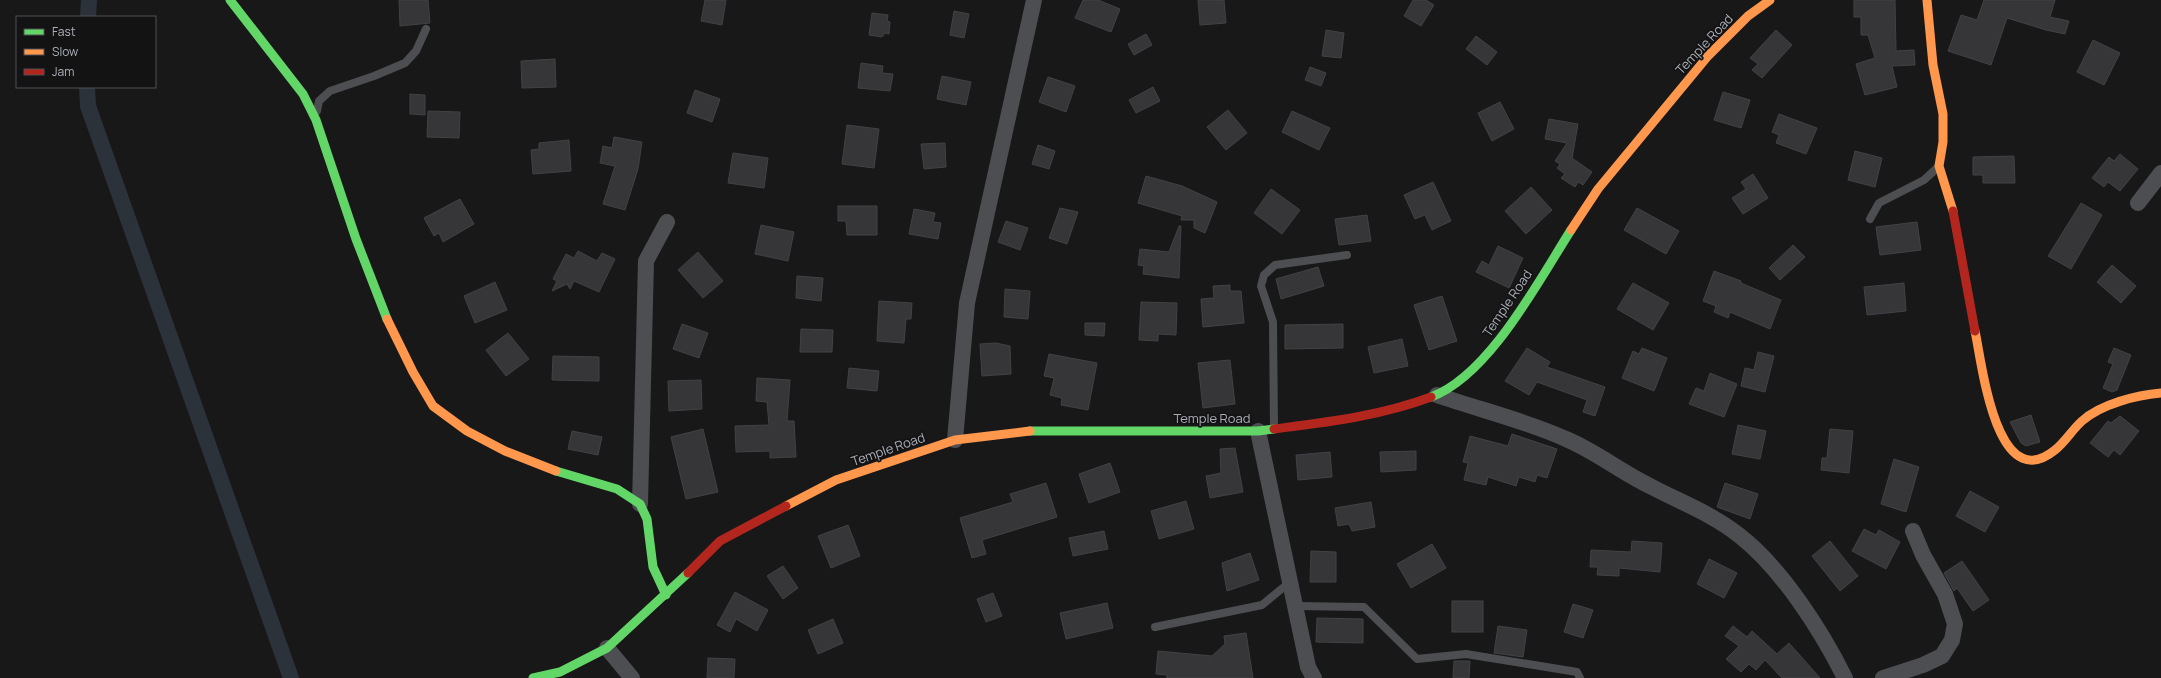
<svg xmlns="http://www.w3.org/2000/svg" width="2161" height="678" font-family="Manrope,sans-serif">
	<rect width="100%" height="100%" fill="#181819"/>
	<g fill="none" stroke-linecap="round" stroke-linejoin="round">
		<g stroke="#2c323a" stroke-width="16">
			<polyline points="88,17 89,0"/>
			<polyline points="87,87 88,106 291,678"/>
		</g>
	</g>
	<g fill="#363638" stroke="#414245">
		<polygon points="399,0 428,0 430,23 400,26"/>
		<polygon points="705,0 726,0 722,25 701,21"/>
		<polygon points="1083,0 1098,0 1120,9 1111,32 1075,18"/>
		<polygon points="1198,0 1224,0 1226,23 1200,25"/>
		<polygon points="1413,0 1426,0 1434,5 1421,26 1404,16"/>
		<polygon points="1854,0 1895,0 1896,51 1914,50 1915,65 1892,66 1897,87 1865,95 1856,64 1875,58 1868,35 1861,35 1861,17 1854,17"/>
		<polygon points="1984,0 2055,0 2050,17 2069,21 2065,34 2046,30 2007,18 1991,65 1948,51 1961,15 1977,20"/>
		<polygon points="954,11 969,14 964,38 950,35"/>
		<polygon points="872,13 888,15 887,21 890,22 889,34 885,33 882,37 869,35"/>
		<polygon points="1326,30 1344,33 1341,58 1322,56"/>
		<polygon points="1776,30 1792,45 1762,78 1752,70 1758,64 1750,58"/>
		<polygon points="1146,34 1152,45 1134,55 1128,44"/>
		<polygon points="1476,36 1497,52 1487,65 1466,49"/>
		<polygon points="2093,40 2120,53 2104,85 2077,72"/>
		<polygon points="555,59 556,87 522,88 521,61"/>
		<polygon points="861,63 883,66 882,73 893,74 890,91 858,88"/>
		<polygon points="1310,67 1326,73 1321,86 1305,80"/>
		<polygon points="942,76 971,82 966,105 937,99"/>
		<polygon points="1048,77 1075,86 1066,112 1039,102"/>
		<polygon points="1153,87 1160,101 1136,113 1129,100"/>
		<polygon points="695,90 720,99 712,122 687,113"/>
		<polygon points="1723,92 1750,100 1741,128 1714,120"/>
		<polygon points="410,94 425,95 425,115 410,114"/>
		<polygon points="1500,102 1514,129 1492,141 1478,113"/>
		<polygon points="1228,110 1247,133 1226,150 1207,127"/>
		<polygon points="428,111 460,112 459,138 427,137"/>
		<polygon points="1292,111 1330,128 1319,150 1282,132"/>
		<polygon points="1779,114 1817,128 1806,154 1776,143 1779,135 1772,132"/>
		<polygon points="1549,119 1578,124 1572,158 1592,172 1583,185 1578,182 1575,187 1561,178 1565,174 1557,168 1560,164 1555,161 1567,143 1545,139"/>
		<polygon points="847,125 879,129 874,168 842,164"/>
		<polygon points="614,137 642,142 638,169 625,210 603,204 615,166 600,163 603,146 612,148"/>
		<polygon points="569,140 571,171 533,174 531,150 539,149 539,143"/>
		<polygon points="945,143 946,167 924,169 921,144"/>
		<polygon points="1038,145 1055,151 1049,169 1032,164"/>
		<polygon points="1855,151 1882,158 1875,187 1848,180"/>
		<polygon points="733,153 768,158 764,188 728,183"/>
		<polygon points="2120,154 2138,169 2120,191 2108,182 2104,187 2092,178 2109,157 2114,161"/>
		<polygon points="2014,156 2015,183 1983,183 1983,175 1973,175 1973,157"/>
		<polygon points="1753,174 1768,198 1743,214 1732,198 1746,189 1741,182"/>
		<polygon points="1146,176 1182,186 1217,202 1205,233 1194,228 1194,220 1181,220 1182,216 1138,203"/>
		<polygon points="1433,182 1451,221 1432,230 1425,215 1415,219 1404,195"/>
		<polygon points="1531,187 1552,210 1526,234 1505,211"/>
		<polygon points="1271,189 1300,210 1282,234 1254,213"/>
		<polygon points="460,199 474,224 443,242 439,233 434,236 424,218"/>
		<polygon points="2081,203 2102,215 2071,269 2048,256"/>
		<polygon points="838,206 877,206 877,235 847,235 846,221 838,221"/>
		<polygon points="1060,208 1078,212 1067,244 1049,238"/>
		<polygon points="1637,208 1679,231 1666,254 1624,230"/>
		<polygon points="914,209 935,213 933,222 941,223 938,239 909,234"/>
		<polygon points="1367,215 1371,241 1339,245 1335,219"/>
		<polygon points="1006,221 1028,228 1020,250 998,242"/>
		<polygon points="1917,222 1921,250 1880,255 1876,227"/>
		<polygon points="761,225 794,232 788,261 755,254"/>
		<polygon points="1179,226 1181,226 1179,278 1143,274 1144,266 1138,265 1140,249 1169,252"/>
		<polygon points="1793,245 1805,257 1780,280 1769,268"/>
		<polygon points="1498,246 1523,258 1509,288 1476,272 1482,261 1489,265"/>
		<polygon points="578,251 597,261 602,253 615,259 599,292 574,281 570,289 567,284 552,291 557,281 553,279 566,254 574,258"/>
		<polygon points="698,252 723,281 703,298 678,270"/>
		<polygon points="2112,265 2136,286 2121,303 2097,282"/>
		<polygon points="1318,267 1324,286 1281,299 1276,279"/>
		<polygon points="1714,271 1741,281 1741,283 1781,300 1770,329 1730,312 1728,318 1714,312 1716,306 1703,301"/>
		<polygon points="797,276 823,278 821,301 796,298"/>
		<polygon points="495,282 507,310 475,323 464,296"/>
		<polygon points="1633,283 1669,303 1653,330 1617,309"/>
		<polygon points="1904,283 1906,311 1867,315 1864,287"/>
		<polygon points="1230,285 1230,291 1241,291 1244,323 1203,327 1201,299 1214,298 1213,286"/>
		<polygon points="1005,289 1030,291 1028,319 1004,317"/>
		<polygon points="1442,296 1457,341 1429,350 1414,305"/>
		<polygon points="879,301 912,303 911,319 906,319 904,343 877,341"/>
		<polygon points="1141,302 1177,303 1176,335 1158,334 1158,341 1139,340"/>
		<polygon points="1085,323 1105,323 1104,336 1085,335"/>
		<polygon points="682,324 708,333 699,358 673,349"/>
		<polygon points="1343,324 1343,348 1285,349 1285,325"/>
		<polygon points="801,329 833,330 832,352 800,352"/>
		<polygon points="508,333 529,359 506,376 486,350"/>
		<polygon points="1402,339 1408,366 1374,373 1368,347"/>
		<polygon points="996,343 1010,346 1011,374 982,376 980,344"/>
		<polygon points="1527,348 1550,362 1547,367 1605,387 1595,416 1583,412 1587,400 1537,382 1529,395 1505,381"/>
		<polygon points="1642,348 1667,358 1654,391 1622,378 1633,351 1639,354"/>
		<polygon points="2114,348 2131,355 2117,390 2112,392 2103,388 2113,364 2108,362"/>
		<polygon points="1758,352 1774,356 1765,392 1741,386 1745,368 1754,370"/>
		<polygon points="1049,354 1097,363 1088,410 1061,405 1062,398 1050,395 1054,378 1044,376"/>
		<polygon points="553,356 599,357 599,381 552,380"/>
		<polygon points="1230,360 1235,404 1203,408 1198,363"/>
		<polygon points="849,368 879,371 877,391 847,388"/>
		<polygon points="1710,373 1737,384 1724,417 1689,404 1696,388 1704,391"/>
		<polygon points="757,378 790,380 787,421 794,421 796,457 770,458 770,451 736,452 735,426 769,425 767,402 756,401"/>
		<polygon points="701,380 702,409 669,411 668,381"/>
		<polygon points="2031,415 2040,442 2026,446 2021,443 2010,422"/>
		<polygon points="2120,416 2139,431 2120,455 2114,450 2108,457 2090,443 2108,421 2111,423"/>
		<polygon points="1738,425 1766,431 1760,459 1732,454"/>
		<polygon points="703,429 718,492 686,499 671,437"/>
		<polygon points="1830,429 1853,431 1849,473 1821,470 1822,458 1827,458"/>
		<polygon points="572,431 602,437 598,455 568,449"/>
		<polygon points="1512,434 1557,449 1547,478 1537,475 1535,482 1519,477 1516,486 1488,477 1486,485 1464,480 1468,463 1463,462 1470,436 1508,446"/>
		<polygon points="1235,448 1243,492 1210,498 1206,476 1221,473 1220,449"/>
		<polygon points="1416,451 1416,470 1381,472 1380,452"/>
		<polygon points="1330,452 1332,477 1298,480 1296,455"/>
		<polygon points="1894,459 1919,467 1906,512 1881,504"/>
		<polygon points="1110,463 1120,492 1089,503 1079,474"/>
		<polygon points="1046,483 1057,517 982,540 986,554 972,558 960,518 1013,502 1010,494"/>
		<polygon points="1725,483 1758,494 1750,519 1717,507"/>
		<polygon points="1970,491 1999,507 1985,532 1956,516"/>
		<polygon points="1186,501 1194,529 1159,539 1151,511"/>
		<polygon points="1371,502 1375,527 1352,531 1349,524 1338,526 1335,508"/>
		<polygon points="848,525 860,556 831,568 818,536"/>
		<polygon points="1864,529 1876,535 1879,530 1900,542 1886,569 1852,551"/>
		<polygon points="1104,531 1108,549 1073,556 1069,538"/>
		<polygon points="1632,541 1662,543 1660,572 1619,568 1619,576 1597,575 1598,567 1590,567 1591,550 1631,552"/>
		<polygon points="1830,541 1858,576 1840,591 1812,556"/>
		<polygon points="1432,544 1446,568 1411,588 1397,564"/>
		<polygon points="1311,551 1336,552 1336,582 1310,582"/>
		<polygon points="1250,553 1259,580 1227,591 1222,563"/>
		<polygon points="1709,559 1737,573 1724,598 1697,584"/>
		<polygon points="1962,561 1989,600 1973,611 1957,588 1954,591 1944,573"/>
		<polygon points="783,566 798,588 783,599 767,576"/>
		<polygon points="735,592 768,610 757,631 736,619 730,632 717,625"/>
		<polygon points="993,593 1002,616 986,622 977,599"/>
		<rect x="1452" y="601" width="31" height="31"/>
		<polygon points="1107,603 1113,628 1066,639 1060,613"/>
		<polygon points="1573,604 1593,610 1583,638 1564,632"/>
		<polygon points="1317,618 1363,619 1363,643 1316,642"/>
		<polygon points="833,619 843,643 818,654 808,630"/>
		<polygon points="1498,626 1527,630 1523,657 1494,653"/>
		<polygon points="1733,626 1747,637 1752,631 1777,654 1789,643 1820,678 1782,678 1765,660 1756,670 1749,664 1741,672 1726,659 1739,646 1725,636"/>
		<polygon points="1246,633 1253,678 1167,678 1167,675 1156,674 1158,651 1212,656 1225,644 1224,636"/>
		<polygon points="708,658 735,659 734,678 707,678"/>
		<polygon points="1454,661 1470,661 1469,678 1453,678"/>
	</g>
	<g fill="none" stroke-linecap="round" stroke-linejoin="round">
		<g stroke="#4d4e51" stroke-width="8">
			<polyline points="317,111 319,101 330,91 374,76 405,63 416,51 426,29"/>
			<polyline points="1870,219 1879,203 1924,180 1937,168"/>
			<polyline points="1274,428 1273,322 1261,286 1264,275 1275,265 1347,255"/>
			<polyline points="1295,606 1364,607 1417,659 1466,654 1577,672 1580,678"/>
			<polyline points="1155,627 1262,605 1290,582"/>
		</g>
		<g stroke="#4d4e51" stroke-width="16">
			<polyline points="2138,203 2161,173"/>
			<path d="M1437,395C1480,410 1524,420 1566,439C1595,451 1621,472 1650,486C1680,502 1713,514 1740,536C1782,569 1821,630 1845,678"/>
			<polyline points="1258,431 1308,667 1314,678"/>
			<polyline points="955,440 967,303 1034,0"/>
			<polyline points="640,504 646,261 667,222"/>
			<polyline points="607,648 632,678"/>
			<polyline points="1883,678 1923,665 1942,656 1952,640 1955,624 1945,594 1923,555 1913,531"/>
		</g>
		<g stroke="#63d668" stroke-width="9">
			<polyline points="230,0 303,94 316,120 356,239 387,319"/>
			<path d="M1431,397C1489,376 1539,280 1571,230"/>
			<polyline points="1030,431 1258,431 1274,429"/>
			<polyline points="556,471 617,489 640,504 647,519 653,567 666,595"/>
			<polyline points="533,678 560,672 607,648 688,573"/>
		</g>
		<g stroke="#ff974d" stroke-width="9">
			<polyline points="1927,0 1933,65 1943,114 1943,142 1939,166 1953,211"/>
			<polyline points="1571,230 1598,189 1708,56 1748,16 1770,0"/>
			<polyline points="387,319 413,372 433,406 467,431 505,451 556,471"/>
			<path d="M1975,331C1982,363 1996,498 2055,450C2065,442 2072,430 2082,421C2101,404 2137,395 2161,393"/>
			<polyline points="786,506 836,480 955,440 1030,431"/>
		</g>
		<g stroke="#b3261e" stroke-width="9">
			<polyline points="1953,211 1975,331"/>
			<path d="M1274,429C1328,422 1380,416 1431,397"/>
			<polyline points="688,573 720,541 786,506"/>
		</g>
	</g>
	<g text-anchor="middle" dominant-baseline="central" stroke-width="3.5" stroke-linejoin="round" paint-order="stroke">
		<g font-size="13" fill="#abaeb8" stroke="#131314">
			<text transform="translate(1704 44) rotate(-47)">Temple Road</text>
			<text transform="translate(1507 303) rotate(-56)">Temple Road</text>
			<text x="1212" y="418">Temple Road</text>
			<text transform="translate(888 449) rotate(-19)">Temple Road</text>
		</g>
	</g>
	<rect x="16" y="16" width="140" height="72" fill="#131314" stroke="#505156"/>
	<rect x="24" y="29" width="20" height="6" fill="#63d668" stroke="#505156"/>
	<text x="52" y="36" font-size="12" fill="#abaeb8">Fast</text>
	<rect x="24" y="49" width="20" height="6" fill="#ff974d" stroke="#505156"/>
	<text x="52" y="56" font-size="12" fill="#abaeb8">Slow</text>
	<rect x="24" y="69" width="20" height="6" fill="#b3261e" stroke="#505156"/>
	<text x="52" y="76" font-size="12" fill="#abaeb8">Jam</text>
</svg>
